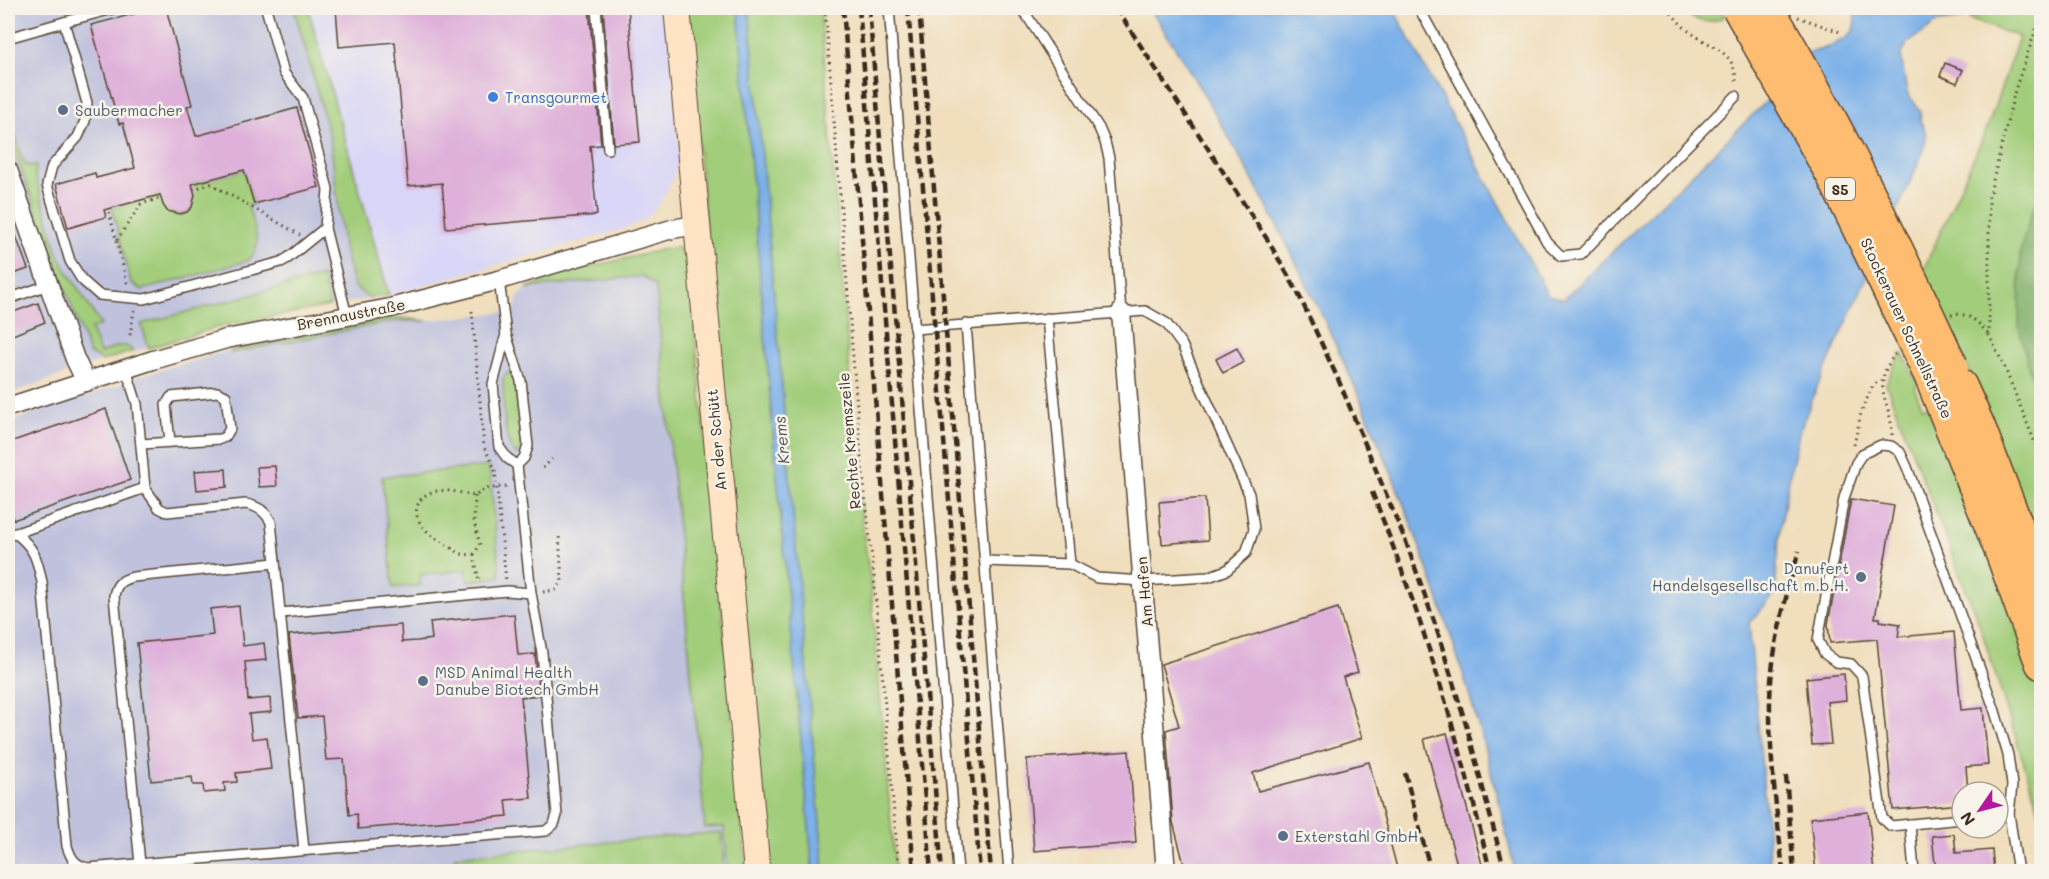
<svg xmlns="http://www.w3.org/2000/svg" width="2049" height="879" font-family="Mali,sans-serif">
	<rect width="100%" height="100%" fill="#f7f3e8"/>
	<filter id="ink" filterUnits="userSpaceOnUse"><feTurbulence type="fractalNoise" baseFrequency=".0167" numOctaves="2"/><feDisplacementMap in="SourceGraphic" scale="12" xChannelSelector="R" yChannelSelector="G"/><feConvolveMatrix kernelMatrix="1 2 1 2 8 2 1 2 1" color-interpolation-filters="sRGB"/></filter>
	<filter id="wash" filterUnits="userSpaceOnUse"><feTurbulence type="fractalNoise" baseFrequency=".008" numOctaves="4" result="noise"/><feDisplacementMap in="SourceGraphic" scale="24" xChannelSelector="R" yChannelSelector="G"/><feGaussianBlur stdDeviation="1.35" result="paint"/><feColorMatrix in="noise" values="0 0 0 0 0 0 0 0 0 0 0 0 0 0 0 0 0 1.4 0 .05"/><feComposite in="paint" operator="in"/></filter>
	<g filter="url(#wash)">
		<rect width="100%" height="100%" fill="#f0debc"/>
		<polygon fill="#d9d6f7" points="308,8 667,8 679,154 673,179 661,202 646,219 624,229 389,295"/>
		<g fill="#c0c2dd">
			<polygon points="8,8 308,8 389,295 222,326 102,361 8,394"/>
			<polygon points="643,276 656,287 705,828 724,827 728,871 8,871 8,422 119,385 139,376 231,350 232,353 394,321 413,322 515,311 518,297 527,288"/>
		</g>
		<g fill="#a2cd7a" stroke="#6e7c4c" stroke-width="1.5">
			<polygon points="294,8 308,8 389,295 372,298 366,296 354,286 352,278 343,245 330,138"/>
			<polygon points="685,8 738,8 772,421 813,871 766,871"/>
			<polygon points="749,8 820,8 862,523 870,578 895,871 824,871"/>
			<path d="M1680,8H1720L1725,16C1709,26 1693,22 1680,8Z"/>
			<polygon points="1982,8 2041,8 2041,199 2032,212 2030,373 2041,395 2041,556 1964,359 1923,271 1988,126 2019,37 1969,19"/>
			<path d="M8,111L22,159L26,165L36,166L35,175L57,251L65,268L101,325L91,329L100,353C111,350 124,340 133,351L102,361L89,353L8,134Z"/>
			<path d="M244,170L254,204L248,206C253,224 266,249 247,261L142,290L131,283L112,208L160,195C169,227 201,218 192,184Z"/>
			<polygon points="674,247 680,249 688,259 747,871 728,871 724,827 705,828 656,287 643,276 527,288 547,280 547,277"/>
			<polygon points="322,276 330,306 222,326 149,348 141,324"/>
			<polygon points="393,317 427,321 394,321 231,353 231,350"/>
			<polygon points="1903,353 1917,383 1915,389 1923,408 1931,404 1995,560 2041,694 2041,817 1981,629 1886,384 1895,364"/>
			<path d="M509,372L514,375L518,382L523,439V446L516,455C502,443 504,402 503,384V378Z"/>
			<polygon points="489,466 500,577 468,581 467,570 420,575 421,585 393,588 382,477"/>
			<polygon points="721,832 724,871 456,871 455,856"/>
		</g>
		<polygon fill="#81b06a" stroke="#5e6d44" stroke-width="1.5" points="2041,199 2041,395 2030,373 2019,327 2020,252 2032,211"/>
		<g fill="#7bb0e9" stroke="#5b6d84" stroke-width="1.5">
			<polygon points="738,8 749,8 824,871 813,871 772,421"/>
			<path d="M1150,8H1393L1548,295L1564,299L1772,96L1809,52C1821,51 1851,40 1855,27C1857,21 1854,14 1853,8H1977L1962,19L1938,22L1907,44L1901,56L1907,93L1921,111L1920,121C1931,135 1924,147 1919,162L1816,390L1799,433L1787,488L1779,538L1775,594L1749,623L1771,871H1515C1449,569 1318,267 1150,8Z"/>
		</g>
		<g id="blocks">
			<g fill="#deb0da">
				<polygon points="157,8 166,8 192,105 187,106 196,136 297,108 319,187 254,204 244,170 192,184 195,195 192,207 187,212 180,214 167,211 163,205 160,195 104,210 106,217 68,228 56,184 95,173 96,178 135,168 123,123 119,124 91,25"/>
				<polygon points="336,8 589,8 601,145 590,146 597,215 446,228 442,183 408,186 395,42 339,47"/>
				<polygon points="603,8 628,8 640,142 614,144"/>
				<polygon points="1945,63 1963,70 1957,83 1940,76"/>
				<polygon points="9,217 28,269 8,276 8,218"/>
				<polygon points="38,303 45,322 8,337 8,314"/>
				<polygon points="1237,348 1244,362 1223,373 1216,359"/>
				<polygon points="106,409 130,480 13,520 8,502 8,456 14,454 10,442"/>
				<polygon points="275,466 277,486 259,487 257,467"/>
				<polygon points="226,469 227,487 197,490 195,471"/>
				<polygon points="1205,498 1208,540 1162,544 1159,502"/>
				<polygon points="1851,499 1894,506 1875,618 1880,618 1880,621 1900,624 1898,637 1954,632 1961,710 1983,708 1988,765 1966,767 1968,792 1962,792 1962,804 1893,810 1877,639 1830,643 1828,624"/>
				<polygon points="239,606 243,646 264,643 266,660 245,662 248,700 270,698 271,712 249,714 252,739 267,737 271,769 236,773 237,782 224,783 225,791 204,793 203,785 193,785 192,777 151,781 137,643 213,635 210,609"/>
				<polygon points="1338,608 1358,672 1343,677 1362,738 1253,773 1258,791 1369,762 1398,872 1186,872 1173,822 1166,730 1179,726 1161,664"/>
				<polygon points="514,614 518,655 535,654 539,695 521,697 531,798 506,800 508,816 358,829 357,814 349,815 344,759 326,760 322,716 298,718 289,635 401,625 402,642 417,641 432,639 430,622"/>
				<polygon points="1844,674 1846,700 1827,702 1831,744 1812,745 1806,678"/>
				<polygon points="1447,733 1484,872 1459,872 1424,739"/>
				<polygon points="1129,751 1136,843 1034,851 1027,759"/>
				<polygon points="1868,812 1874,872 1816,872 1810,818"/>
				<polygon points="1954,834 1956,853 1992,850 1994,872 1936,872 1932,836"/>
			</g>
		</g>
	</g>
	<g filter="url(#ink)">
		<use href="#blocks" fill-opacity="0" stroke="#564536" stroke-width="1.5"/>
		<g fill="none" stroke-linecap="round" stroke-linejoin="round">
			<defs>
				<g id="lane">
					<polyline points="266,8 284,73 303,98 328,189 325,228 347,316"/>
					<polyline points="596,8 608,149"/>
					<polyline points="889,8 958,872"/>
					<polyline points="1022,8 1099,128 1105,142 1109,158 1121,312"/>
					<polyline points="1419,8 1547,242 1561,256 1581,254 1736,96"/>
					<polyline points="64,22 116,8"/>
					<polyline points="8,38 64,22 87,103 85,121 78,137 52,166 47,185 70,261 82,280 99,295 144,299 281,262 288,258 325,228"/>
					<polyline points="8,299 48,285"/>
					<polyline points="1047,318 1070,564"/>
					<polyline points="966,324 1009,872"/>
					<polyline points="914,329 1145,311 1166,323 1182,345 1249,494 1254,529 1246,553 1227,570 1208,577 1143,581 1097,578 1070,564 985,561"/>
					<polyline points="506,334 493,384 499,447 507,458 517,465"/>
					<polyline points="141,444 220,439 225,437 230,429 226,396 217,392 171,397 166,405 170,442"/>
					<path d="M145,488L159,508L167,512L246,504C259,507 265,511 271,522L304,850"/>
					<path d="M15,533C35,548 37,559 42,582L67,846C71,859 75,865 88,868L546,831L554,824L557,815L542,653L531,593L517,465L524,458L528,446L521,381L506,334L499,280"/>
					<polyline points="8,536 145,488 137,404 126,369"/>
					<polyline points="281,613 507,591 531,593"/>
					<polyline points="1998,815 2009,814 2018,872"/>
					<polyline points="1962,819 1891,826 1882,818 1862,676 1851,664 1836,662 1825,654 1818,640 1844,498 1856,463 1862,454 1881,445 1891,446 1900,452 1907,467 1994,708 2008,755 2012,785 2009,814"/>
					<polyline points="1910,824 1914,872"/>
					<path d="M140,864L114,596C116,584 121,580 133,577L275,563"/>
				</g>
				<g id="street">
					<polyline points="8,170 75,359 86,382"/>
					<polyline points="1121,312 1166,872"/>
					<polyline points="8,407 153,360 226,339 390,308 499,280 672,229 696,225"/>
				</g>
				<polyline id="secondary" points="677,8 757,872"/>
				<g id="highway">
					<polyline points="1931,376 2003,555 2042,663"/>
					<polyline points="1960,386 1978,426 2042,593"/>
				</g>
			</defs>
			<use href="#lane" stroke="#564536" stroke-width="12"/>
			<use href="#street" stroke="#564536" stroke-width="21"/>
			<use href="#secondary" stroke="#564536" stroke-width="28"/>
			<use href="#highway" stroke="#564536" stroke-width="36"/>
			<g stroke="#564536" stroke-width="3" stroke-dasharray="1.5 4.5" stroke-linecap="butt">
				<polyline points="825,8 861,457 874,577 899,872"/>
				<path d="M1668,8C1674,17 1681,25 1690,32C1712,48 1737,51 1736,85"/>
				<polyline points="2042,12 2015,90 1989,197 1989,335 2004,366 2042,460"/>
				<polyline points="1798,17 1843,33"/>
				<polyline points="193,189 211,184 300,235"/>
				<polyline points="109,212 128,286"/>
				<polyline points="117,240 141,204 161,198"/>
				<polyline points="472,311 484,447 495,469 506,581"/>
				<path d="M1951,315C1968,311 1978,322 1988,334"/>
				<polyline points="130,335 134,310"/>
				<path d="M1892,435C1892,400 1869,389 1895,354"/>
				<polyline points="1854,445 1861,413 1873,385 1881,380"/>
				<polyline points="543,468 552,459"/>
				<path d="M475,496L474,521L480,545L474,554L465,555L459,553C448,545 433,538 424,528C419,523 415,514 417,507C425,482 457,492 475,496L485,489L507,486"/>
				<polyline points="474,554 479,582"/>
				<polyline points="543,592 555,590 562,581 559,534"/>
			</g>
			<use href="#lane" stroke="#fff" stroke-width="9"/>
			<use href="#street" stroke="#fff" stroke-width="18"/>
			<use href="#secondary" stroke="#fee4c5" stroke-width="26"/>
			<use href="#highway" stroke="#fdbc6f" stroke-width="33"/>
			<g stroke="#3b2a1e" stroke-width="4.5" stroke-dasharray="9 4.5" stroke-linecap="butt">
				<polyline points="843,8 914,872"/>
				<polyline points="859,8 931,872"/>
				<polyline points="869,8 942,872"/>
				<polyline points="908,8 980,872"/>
				<polyline points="919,8 991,872"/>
				<polyline points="1116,8 1267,239 1297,291 1338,379 1406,542 1436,627 1467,728 1505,872"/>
				<path d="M1372,492C1421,615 1461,742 1490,872"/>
				<polyline points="1405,773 1431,872"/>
				<polyline points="1786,776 1794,872"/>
				<path d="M1783,872C1778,819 1770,765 1770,712C1769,657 1784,603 1799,551"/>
			</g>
			<defs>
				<g id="highway-bridge">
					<polyline points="1739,8 1835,179 1931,376"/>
					<path d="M1767,8C1836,123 1895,244 1951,366"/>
				</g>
			</defs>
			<use href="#highway-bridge" stroke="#564536" stroke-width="36" stroke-linecap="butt"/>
			<use href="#highway-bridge" stroke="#fdbc6f" stroke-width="33"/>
		</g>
	</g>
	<circle fill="#3f7fe0" stroke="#f7f3e8" stroke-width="2" cx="493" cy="97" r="6"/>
	<g fill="#5c6f8a" stroke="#f7f3e8" stroke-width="2">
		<circle cx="63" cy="110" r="6"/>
		<circle cx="1861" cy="577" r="6"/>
		<circle cx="423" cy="681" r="6"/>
		<circle cx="1283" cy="836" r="6"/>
	</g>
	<g text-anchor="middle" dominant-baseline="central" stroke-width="5" stroke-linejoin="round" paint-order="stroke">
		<rect fill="#f7f3e8" stroke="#73665b" stroke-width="1.5" x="1825" y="178" width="30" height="22" rx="4.5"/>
		<g font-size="14" font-weight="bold" fill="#3b2a1e">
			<text x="1840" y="189">S5</text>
		</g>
		<g font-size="15" fill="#366cbe" stroke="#f7f3e8" text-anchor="start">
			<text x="505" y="97">Transgourmet</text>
		</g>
		<g font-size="15" fill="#4e5e75" stroke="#f7f3e8" text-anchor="start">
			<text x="75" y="110">Saubermacher</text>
			<text x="1849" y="568" text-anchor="end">Danufert<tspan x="1849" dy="17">Handelsgesellschaft m.b.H.</tspan></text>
			<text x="435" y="672">MSD Animal Health<tspan x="435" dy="17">Danube Biotech GmbH</tspan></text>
			<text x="1295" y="836">Exterstahl GmbH</text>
		</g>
		<g font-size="15" fill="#3b2a1e" stroke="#f7f3e8">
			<text transform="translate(351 314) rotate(-11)">Brennaustraße</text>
			<text transform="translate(1907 328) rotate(65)">Stockerauer Schnellstraße</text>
			<text transform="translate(716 440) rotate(-95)">An der Schütt</text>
			<text transform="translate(849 441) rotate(-95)">Rechte Kremszeile</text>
			<text transform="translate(1144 592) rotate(-95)">Am Hafen</text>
		</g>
		<g font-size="16" font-style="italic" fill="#4e525b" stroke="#f7f3e8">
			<text transform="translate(781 440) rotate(-95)">Krems</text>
		</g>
	</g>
	<rect width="2049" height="879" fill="none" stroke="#f7f3e8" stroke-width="30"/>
	<g transform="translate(1980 810) rotate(235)"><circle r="28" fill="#f7f3e8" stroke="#aca397" stroke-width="1.5"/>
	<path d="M0-4.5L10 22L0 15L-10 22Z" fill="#b5179e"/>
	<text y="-9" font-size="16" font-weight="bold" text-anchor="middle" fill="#3b2a1e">N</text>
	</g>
</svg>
